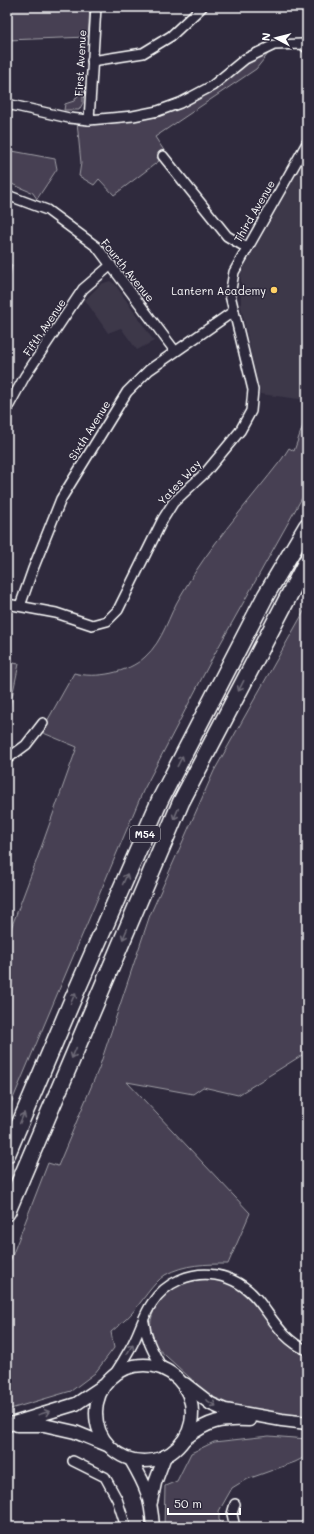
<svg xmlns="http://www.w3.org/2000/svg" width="314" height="1534" font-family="Mali,sans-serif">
	<rect width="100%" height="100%" fill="#2f2a3d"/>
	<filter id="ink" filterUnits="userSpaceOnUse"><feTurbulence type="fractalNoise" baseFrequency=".025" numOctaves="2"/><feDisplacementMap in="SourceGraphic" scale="8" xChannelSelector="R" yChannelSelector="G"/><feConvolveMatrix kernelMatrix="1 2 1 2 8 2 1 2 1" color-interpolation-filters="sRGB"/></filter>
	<g filter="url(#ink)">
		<g fill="#3c3749">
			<polygon points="307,156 307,400 260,394 241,307 241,273"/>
			<polygon points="110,281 115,284 154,341 137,350 121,328 108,333 85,300 101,284"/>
		</g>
		<g fill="#464152" stroke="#a2a0a8">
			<polygon points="7,7 90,7 88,37 7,40"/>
			<polygon points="272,49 256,69 155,137 165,152 157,157 159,161 114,195 99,179 94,185 79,176 81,163 77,122 173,109 249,60"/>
			<polygon points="83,88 83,103 79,110 64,110 65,104 74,101"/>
			<polygon points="7,150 55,159 57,169 37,199 33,193 7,182"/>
			<polygon points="7,262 12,265 7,288"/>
			<path d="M307,414V489L214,655L143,791L7,1113V939L37,859L77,747L41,732L74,673C95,679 128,673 145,657C164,640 168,616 181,595C209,546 248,503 282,459L289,448L294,451Z"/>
			<path d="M307,606V1052L238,1095L203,1087L193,1094L127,1082L250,1213L228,1264C206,1264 184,1264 165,1275C153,1283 141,1303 132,1313C126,1320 118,1326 111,1332L114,1348L95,1373L71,1391L7,1410V1269L48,1163L58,1166L99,1068L150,915L214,771Z"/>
			<polygon points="7,662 19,664 10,706 7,705"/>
			<path d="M207,1279C213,1279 220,1280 225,1282C261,1297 270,1342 307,1355V1416L282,1414L224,1404L210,1396L156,1347C142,1323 156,1296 180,1285C188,1281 198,1280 207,1279Z"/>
			<polygon points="269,1436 307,1439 307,1456 295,1462 245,1480 232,1488 219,1511 219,1520 226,1527 164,1527 165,1486 177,1481 191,1453 214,1442"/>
		</g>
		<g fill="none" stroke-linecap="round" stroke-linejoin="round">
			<defs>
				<g id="street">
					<polyline points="92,61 143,53 171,36 202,7"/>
					<polyline points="7,104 69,118 89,120 133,116 158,111 180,103 212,86 245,59 274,45 302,44 307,48"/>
					<polyline points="89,120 96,7"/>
					<polyline points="163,156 227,236 247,248"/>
					<polyline points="7,195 47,210 97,247 175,351"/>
					<polyline points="7,409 25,376 83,289 111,265"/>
					<polyline points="7,604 56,613 92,625 107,621 118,610 163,519 173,503 206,472 240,431 251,411 253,390 230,295 234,272 307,143"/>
					<polyline points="20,606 33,569 61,499 127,392 149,370 234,311"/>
					<polyline points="7,759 26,745 43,723"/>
					<path d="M144,1322C146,1340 154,1353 162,1368"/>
					<path d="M114,1375C120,1366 126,1356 131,1347C139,1333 144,1314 152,1303C166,1282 191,1271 216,1275C232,1278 246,1286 257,1299C272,1317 283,1341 307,1350"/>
					<polyline points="73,1461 105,1477 117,1499 126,1527"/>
					<polyline points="235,1527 232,1514 235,1504"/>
				</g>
				<g id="secondary">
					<circle cx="144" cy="1413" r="48"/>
					<polyline points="185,1384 211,1404 225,1410 282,1420 307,1423"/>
					<polyline points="7,1425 76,1404 103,1386"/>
					<polyline points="17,1425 44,1425 75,1432 107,1445"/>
					<path d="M186,1438C209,1420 220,1419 249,1420"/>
					<path d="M131,1460C146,1486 151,1497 153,1527"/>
					<polyline points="151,1502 155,1483 165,1456"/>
				</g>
				<g id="highway">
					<polyline points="7,1154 72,1001 160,800 266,595 307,526"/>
					<polyline points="7,1212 181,802 307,561"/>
				</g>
			</defs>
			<use href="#street" stroke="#fff" stroke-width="12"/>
			<use href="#secondary" stroke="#fff" stroke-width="15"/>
			<use href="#highway" stroke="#fff" stroke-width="19"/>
			<use href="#street" stroke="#2f2a3d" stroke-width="9"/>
			<use href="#secondary" stroke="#2f2a3d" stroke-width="12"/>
			<use href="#highway" stroke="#2f2a3d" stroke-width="16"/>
		</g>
		<defs><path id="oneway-shaft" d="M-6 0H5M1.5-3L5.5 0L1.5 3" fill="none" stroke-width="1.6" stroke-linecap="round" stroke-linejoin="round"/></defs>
		<g stroke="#6d6a77">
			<use href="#oneway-shaft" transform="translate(241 686) rotate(117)"/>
			<use href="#oneway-shaft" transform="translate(180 761) rotate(-63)"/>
			<use href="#oneway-shaft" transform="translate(176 814) rotate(113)"/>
			<use href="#oneway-shaft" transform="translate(125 879) rotate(-66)"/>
			<use href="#oneway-shaft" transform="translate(125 934) rotate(113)"/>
			<use href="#oneway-shaft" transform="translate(73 998) rotate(-66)"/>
			<use href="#oneway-shaft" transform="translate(74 1053) rotate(113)"/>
			<use href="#oneway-shaft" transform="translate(22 1118) rotate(-67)"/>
			<use href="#oneway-shaft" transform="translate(130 1349) rotate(-60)"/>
			<use href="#oneway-shaft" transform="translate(211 1403) rotate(31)"/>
			<use href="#oneway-shaft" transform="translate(44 1413) rotate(-17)"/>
		</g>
	</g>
	<circle fill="#ffd166" stroke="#2f2a3d" stroke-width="1.5" cx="274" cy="290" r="4"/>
	<g text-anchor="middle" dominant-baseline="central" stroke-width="3" stroke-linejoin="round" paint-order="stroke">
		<rect fill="#2f2a3d" stroke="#c1bfc5" stroke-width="1" x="130" y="826" width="30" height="16" rx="3"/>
		<g font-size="10" font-weight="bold" fill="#fff">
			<text x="145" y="834">M54</text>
		</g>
		<g font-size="11" fill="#fff" stroke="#2f2a3d">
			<text transform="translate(80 63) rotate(-87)">First Avenue</text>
			<text transform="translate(254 211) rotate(-60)">Third Avenue</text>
			<text transform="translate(128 270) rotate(51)">Fourth Avenue</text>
			<text transform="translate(44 327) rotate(-56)">Fifth Avenue</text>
			<text transform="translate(89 430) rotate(-58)">Sixth Avenue</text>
			<text transform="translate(179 482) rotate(-47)">Yates Way</text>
		</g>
		<g font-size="11" fill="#fff" stroke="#2f2a3d" text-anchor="end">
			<text x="266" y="290">Lantern Academy</text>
		</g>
	</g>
	<rect width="314" height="1534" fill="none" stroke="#2f2a3d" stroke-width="24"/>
	<rect x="12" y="12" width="290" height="1510" fill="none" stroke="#fff" stroke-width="1.5" filter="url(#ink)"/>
	<g transform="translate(276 38) rotate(277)" stroke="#2f2a3d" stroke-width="3" paint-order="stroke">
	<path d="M0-3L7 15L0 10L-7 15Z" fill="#ffffff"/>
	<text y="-6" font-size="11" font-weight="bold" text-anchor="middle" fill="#ffffff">N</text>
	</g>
	<path d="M168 1508v6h72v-6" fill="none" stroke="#ffffff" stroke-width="2"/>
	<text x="174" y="1508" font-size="12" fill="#ffffff" stroke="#2f2a3d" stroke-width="3" paint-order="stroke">50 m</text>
</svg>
